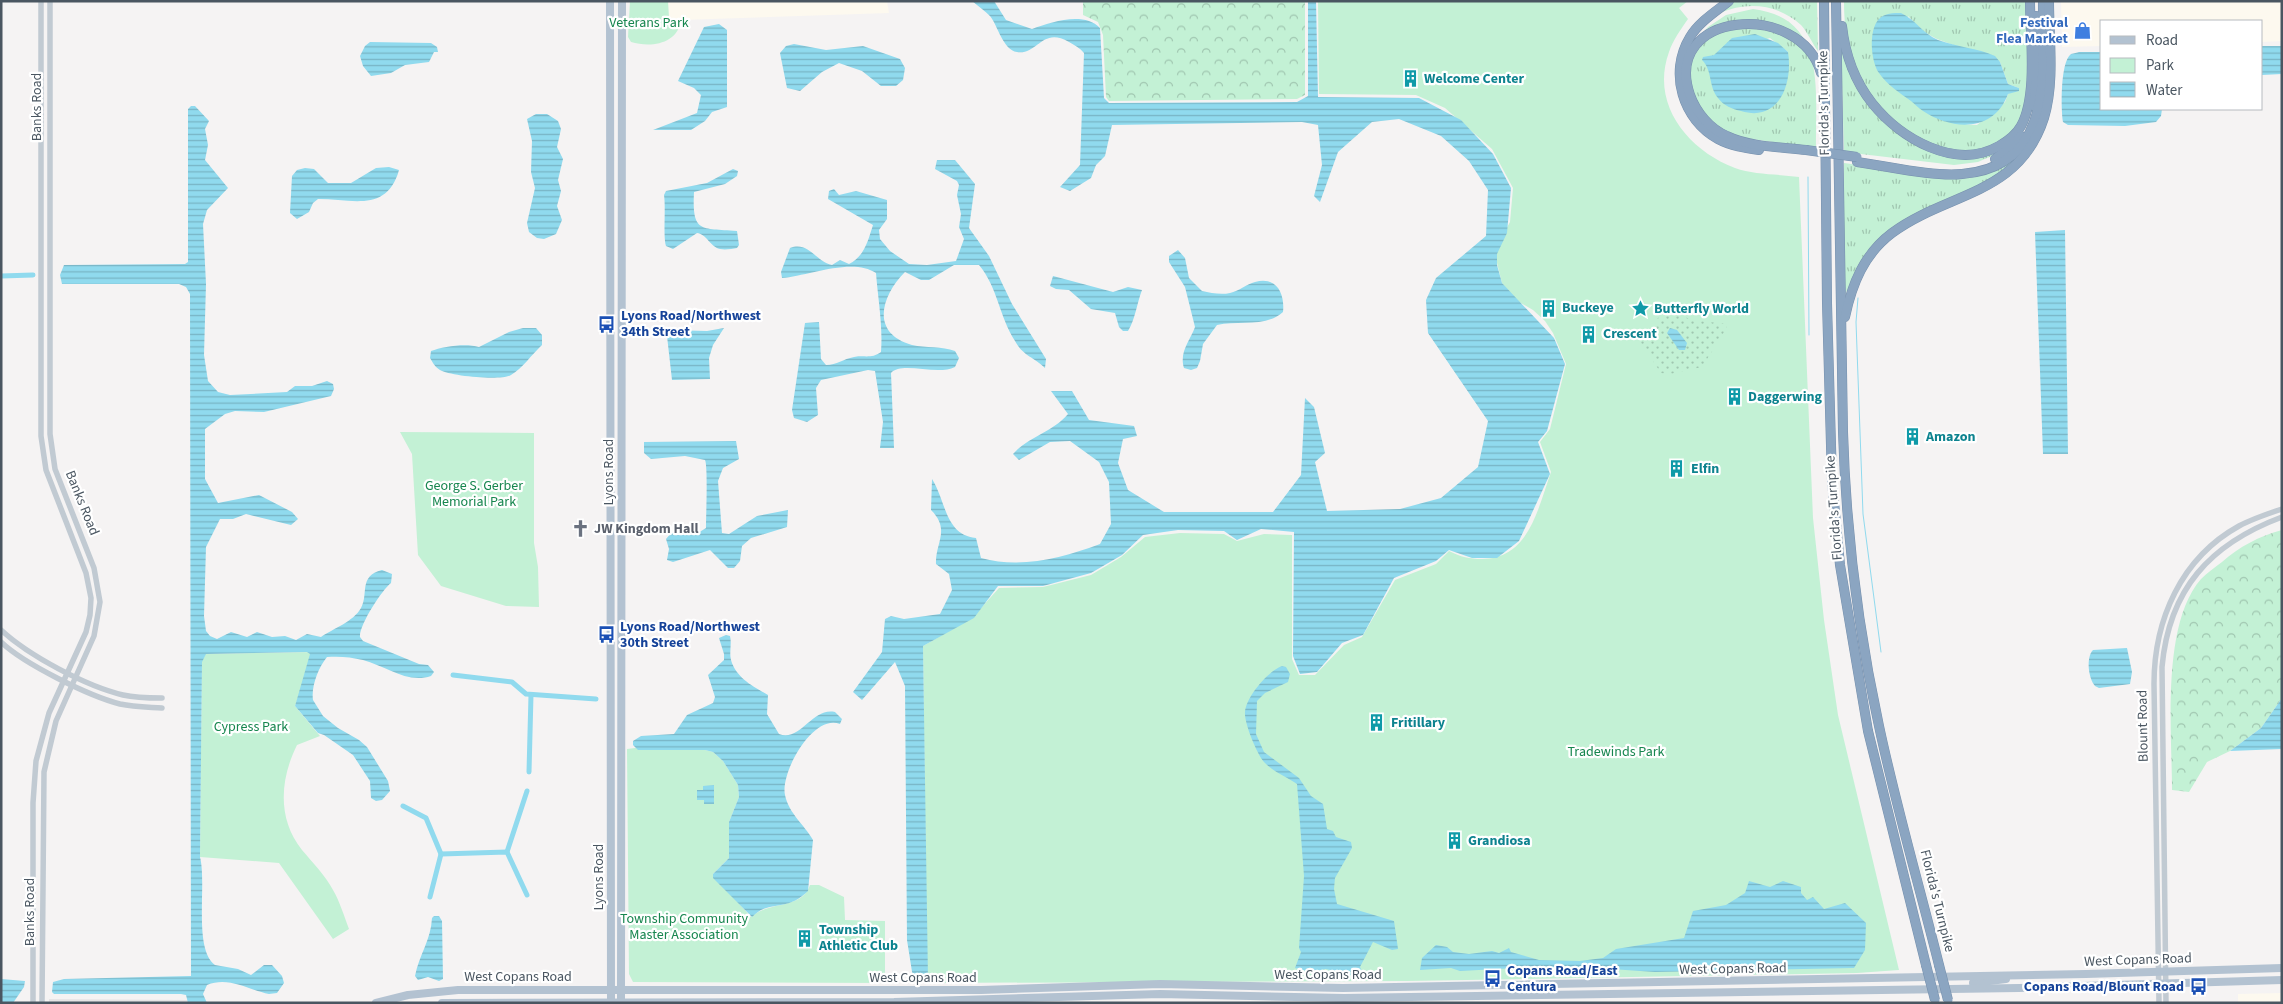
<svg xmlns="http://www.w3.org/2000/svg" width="2283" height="1004" font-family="'Source Sans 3',sans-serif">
	<defs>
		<pattern id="grass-tufts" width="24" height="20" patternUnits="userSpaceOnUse" patternTransform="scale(1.25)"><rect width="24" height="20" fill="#c3f1d5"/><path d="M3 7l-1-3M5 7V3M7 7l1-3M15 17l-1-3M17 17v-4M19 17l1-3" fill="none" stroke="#a0c6b0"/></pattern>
		<pattern id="forest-crowns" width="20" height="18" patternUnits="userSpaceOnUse" patternTransform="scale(1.25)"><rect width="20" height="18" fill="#c3f1d5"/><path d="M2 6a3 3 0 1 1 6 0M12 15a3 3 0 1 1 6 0" fill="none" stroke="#a0c6b0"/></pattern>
		<pattern id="garden-dots" width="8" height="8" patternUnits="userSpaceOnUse" patternTransform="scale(1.25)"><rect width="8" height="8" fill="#c3f1d5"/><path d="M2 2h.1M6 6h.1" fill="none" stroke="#a0c6b0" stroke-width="1.8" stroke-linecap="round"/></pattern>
		<pattern id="water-rules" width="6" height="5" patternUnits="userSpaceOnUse" patternTransform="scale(1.25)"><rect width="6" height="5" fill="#90daee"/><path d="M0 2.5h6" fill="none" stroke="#78b4c4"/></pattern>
	</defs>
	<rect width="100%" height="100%" fill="#f5f3f3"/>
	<g fill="#fdf9ef">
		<polygon points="668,1 887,1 889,13 681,20 669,18"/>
		<polygon points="2061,1 2282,1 2282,41 2262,42 2262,21 2102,21 2102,46 2062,47"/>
		<polygon points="2282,993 2282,1003 2238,1003 2238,994"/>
	</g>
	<polygon fill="#e6e4e5" points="49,999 188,1000 188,1003 49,1003"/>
	<g fill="url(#grass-tufts)" fill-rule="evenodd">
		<path d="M1732,1H1817L1818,51C1812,43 1808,33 1801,25C1778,4 1747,1 1720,13Z"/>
		<path d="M1844,1H2026C2026,33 2032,91 2020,119C2013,135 2000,144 1983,148C1978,150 1970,153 1965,153C1919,151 1879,112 1858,75C1847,56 1844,24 1844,1ZM1908,16L1922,31L1937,39L2000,62L2008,84L2019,88L2008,94L2005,102L1977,125C1952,124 1931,118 1912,101Z"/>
		<path d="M1753,9C1828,18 1815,92 1816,148L1744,138L1722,131L1695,105L1687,74L1699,37L1708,27L1726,15ZM1770,38L1788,52L1713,87L1709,57Z"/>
		<polygon points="1841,50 1875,110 1941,153 2005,147 1996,154 1978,162 1954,165 1844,152"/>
		<path d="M2028,148L2001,175L1903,223L1863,259L1844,296V163C1880,168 1949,184 1981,175C1998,170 2013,157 2028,148Z"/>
	</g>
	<g fill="url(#forest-crowns)">
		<polygon points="1083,1 1305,1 1305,95 1297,99 1109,101 1106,97 1103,35 1098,22 1083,15"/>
		<path d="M2282,530V698L2261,728L2230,751L2207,762L2189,792L2172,790C2172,732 2161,625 2201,579C2207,573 2215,567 2222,562C2239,547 2259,536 2282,530Z"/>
	</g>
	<g fill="#c3f1d5">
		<path d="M630,1H668L669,18L681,20C678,44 651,48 631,42L628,37Z"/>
		<path d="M1318,1H1688L1679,8L1688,19C1681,29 1673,40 1669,52C1650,104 1688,150 1735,168C1754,175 1779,174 1799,177L1813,518L1824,620L1838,715L1899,970L1857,973L1407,981L927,983L923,646L972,618L999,588L1043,587L1091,575L1121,557L1145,537L1180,533L1224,534L1237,541L1264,534L1292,535V659L1299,675H1315L1344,645L1362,637L1395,580L1436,564L1449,551C1461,557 1469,559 1482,559C1529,559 1538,508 1551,472L1540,442L1550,429L1566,364L1553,333L1545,321L1533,310L1514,299L1502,283L1495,255L1500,240L1510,222L1513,188L1492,149L1445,108L1416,95L1319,94Z"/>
		<polygon points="400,432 534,433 534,543 538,567 539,607 506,606 441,586 418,555 412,454"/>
		<path d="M314,652L295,706L320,736L297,745C280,779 277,819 302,850C313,863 325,875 333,890C340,902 344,916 349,929L333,939L279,863L200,857L202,654Z"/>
		<path d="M635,748L705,750L713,752L723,761L738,785L739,797L729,822V858L713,874L751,917C767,901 802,910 810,885H819L844,897L845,920L885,921V983L633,982L629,974L627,749Z"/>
	</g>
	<path fill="url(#garden-dots)" d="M1671,307L1690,320L1728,324C1721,340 1711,352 1702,367L1670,374L1661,373L1632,330L1655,329L1657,319Z"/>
	<g fill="url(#water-rules)">
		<path d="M972,1H994L1006,20L1032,29C1051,22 1084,11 1100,28L1104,98L1109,103L1297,102L1308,96V1H1316L1318,97L1419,98L1461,120L1493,154L1511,188L1507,233L1497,254V265L1502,283L1554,338L1565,364L1547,431L1538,442L1550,474L1519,541L1497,558H1472L1449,550L1436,561L1394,578L1363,635L1342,643L1317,672L1300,674L1293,656L1294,532L1261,529L1237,540L1224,531L1178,530L1143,535L1122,555L1091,573L1043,586H998L974,618L923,646L928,980L913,978L907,940L905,686L895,662L862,700L853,692L882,652L885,619L891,616L904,619L940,614L952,590L949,574L936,564C935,543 951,530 931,510L932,479C946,501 945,535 976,538L981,558C1021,569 1062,558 1100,544L1111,524L1109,482L1099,462L1070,441L1050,442L1019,460L1013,454C1028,437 1053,432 1068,414L1051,391H1072L1089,420L1134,426L1137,436L1123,439L1118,463L1128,490L1164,512H1273L1301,475L1305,398L1314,407L1325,453L1315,462L1327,511L1400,509L1441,498L1478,467L1488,421L1428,333L1426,300L1436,278L1486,236L1488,190L1469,161L1441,136L1399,119L1372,122L1338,152L1320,202L1314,196L1322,165L1318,125L1302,122L1112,125L1105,156L1096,165L1091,178L1070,191L1060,187L1080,165L1084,53C1080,48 1074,45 1069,42C1042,26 1038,55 1017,52C1003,50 998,26 990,16C985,11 978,6 972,1Z"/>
		<path d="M1901,13C1915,19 1923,34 1938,40C1957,47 1977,48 1995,56L2000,62L2008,84L2019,88V91L2008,94C1994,132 1953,131 1923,111C1918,108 1915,104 1911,101C1900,93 1887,85 1879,73C1871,62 1868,30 1879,19C1885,13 1893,13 1901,13Z"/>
		<polygon points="719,24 727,30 727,107 712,112 705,121 691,130 653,130 697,113 701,95 694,88 678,81 704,27"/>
		<path d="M1755,34L1778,43L1788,52C1793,82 1780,123 1741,111C1732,109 1724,106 1718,98C1708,86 1713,71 1702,60L1703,57L1714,55L1732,38Z"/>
		<polygon points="370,42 431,43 437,47 438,52 434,52 429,62 405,65 391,73 371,76 363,66 360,56 365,46"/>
		<polygon points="794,44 826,50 863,46 900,59 905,68 903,80 896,86 881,86 862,71 839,63 822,72 800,91 787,88 780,53 786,46"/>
		<polygon points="2262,46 2282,46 2282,74 2262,75"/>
		<path d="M2079,52H2102V109H2162L2161,116L2156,122L2125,126L2068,125L2063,122C2061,110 2060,62 2071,54C2074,53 2077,53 2079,52Z"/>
		<path d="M191,106H195L209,121L205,129L208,145L205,160L228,188L207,210L203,224L206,284L204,355L208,381L218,392L230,395L287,392L295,386H312L327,381L333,384L334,389L331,396L264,412L235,411L225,414L205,429V479L218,503L259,495L292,512L298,519L291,525L246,514L233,519H220L206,547L204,616L206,631L210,636L217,639L231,632L247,637L257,632L272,637L285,636L296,640L307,634L321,637C334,628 353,622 361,608C369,594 358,576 382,570L392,574L391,583C382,590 359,625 360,637L363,641L419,664L428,665L434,672L431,676C407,684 386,666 363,660C351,657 339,656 327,657C318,668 311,687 313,700L323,716L338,728L359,740L367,747L388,781L390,791L382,800L376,801L371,798L370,781L353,755L324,735L318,733L295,706L310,654L307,652L206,654L202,662L200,857C207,884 193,949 215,965L238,969L251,975L264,965H272L282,976L284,983L277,993L269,994C248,990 229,976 207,985L203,994L207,1003H188L186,995L181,994H54L52,992L53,982L64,979L191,976L190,294L186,287L179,284H62L60,275L64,265L185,264L188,262V109Z"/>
		<polygon points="536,114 547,114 558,121 561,129 557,147 563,159 558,180 561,191 557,206 562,220 556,234 544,239 537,238 529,232 527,223 535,188 531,172 532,141 527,119"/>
		<path d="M937,160H955L975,184L969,228L989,256L1012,304L1046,359L1045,368C1033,356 1024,357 1015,341C999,316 998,288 979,265H954L929,280H921L905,272C881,296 870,333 912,345C926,348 942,346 955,351L959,358L955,367C937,376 902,361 891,373L894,448H880L883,422L875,371L868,370L821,380L816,388L818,415L807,422L794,418L792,410L805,323L819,322L821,359L826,365C837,365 843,359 854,357C865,355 872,359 881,352C883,326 878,299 876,273C853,257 807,276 782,278L781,272L790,248C809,241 815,261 832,265L840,260L849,264C865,256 868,240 873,225L828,199L829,191L834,189L839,195L856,191L887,200V219L879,230L880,239L890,251L909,264L927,265L956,261L964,239L959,227L961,214L957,195L959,185L957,181L935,169Z"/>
		<path d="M389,167L399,170C387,213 352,199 318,199L313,203L309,212L297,219L290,213L292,176L297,170L305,168L314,169L328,183H351L376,168Z"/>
		<path d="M733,169L738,171L737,176L725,184L694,192C692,233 700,228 737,231L739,245L737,248C732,249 725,250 720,249C710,247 707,234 697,233L673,249L666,246C663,235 666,209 664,195L666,191L707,183Z"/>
		<polygon points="2065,230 2068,454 2043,454 2035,232"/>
		<path d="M1178,250L1185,258L1189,278L1202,291C1211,293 1221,295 1230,293C1239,291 1247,284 1255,282C1277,276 1285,294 1283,312C1265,328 1239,320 1217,325L1203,344L1200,361L1197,368L1191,370L1184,368C1179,352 1190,341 1195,327L1185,287L1169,262V256Z"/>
		<path d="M1053,276L1113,292L1128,287L1142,290C1137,303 1135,320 1128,331H1123L1119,327L1115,313L1091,309L1069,290L1056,289L1050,286Z"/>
		<path d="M523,328H536L542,335V345C532,354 522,369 511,375C501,381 450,376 440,370C435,367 433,363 430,358L431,351C443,346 467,343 479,347L509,332Z"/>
		<polygon points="724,328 713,345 709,358 710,379 672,380 667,336 669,330 707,331"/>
		<polygon points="1670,328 1677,330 1687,343 1685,350 1679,350 1667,333"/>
		<path d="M736,441L739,459L723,468L718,481L722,533L729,534L757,516L788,510L787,527L751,538L742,546L740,561L734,568H728L710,550L673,562L667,560L669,549L666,539L671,533H698L706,528C706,517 708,466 705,460L685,456L651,459L644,453V442Z"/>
		<path d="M726,635L730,636C732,644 729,652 731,660C736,678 754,687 768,695L767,714L779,734C801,742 812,707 835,712L842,719L840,724C813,713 780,773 785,795C789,814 804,824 813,840L808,891C786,913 769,899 752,917L713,878V874L729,858V822L739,797L738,785L723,761L713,752L705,750H638L633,745V741L641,736L674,734L687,715L713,703L715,697L708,675L724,660V654L719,638Z"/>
		<path d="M2127,648L2132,672L2130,684L2099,688L2095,686C2088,678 2086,657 2093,650Z"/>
		<path d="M1282,666L1286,667L1290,674L1288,682L1265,693L1257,701L1256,734L1264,752L1299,778L1311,796L1323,804L1327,829L1333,831L1336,837L1351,842L1352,848L1335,878L1334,889L1337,904L1394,921L1398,949L1392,950L1373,942L1360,967L1364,976L1352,975L1326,969L1310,972L1295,968L1301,952L1299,948L1304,876L1297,784C1287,777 1272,771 1264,762C1257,754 1244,723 1245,712C1246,697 1268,671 1282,666Z"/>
		<polygon points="2282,698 2282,749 2230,751 2261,728"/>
		<polygon points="714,785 714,804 704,804 704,800 697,800 697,790 703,790 703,786"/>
		<polygon points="1749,881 1770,887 1783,881 1801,887 1801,893 1807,900 1813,897 1824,909 1845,903 1866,923 1865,950 1854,968 1655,972 1596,968 1574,971 1562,967 1534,967 1460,971 1451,968 1420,970 1422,958 1436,945 1447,947 1453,952 1469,954 1492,951 1499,953 1509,948 1511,952 1539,960 1580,961 1603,958 1616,949 1684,938 1693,911 1726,905 1745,893"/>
		<path d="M434,916H439L442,921L443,979L439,981L428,977L418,980L415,976C419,955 431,940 432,918Z"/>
		<polygon points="1,979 25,981 24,987 13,1003 1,1003"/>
	</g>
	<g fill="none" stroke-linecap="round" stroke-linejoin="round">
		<g stroke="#90daee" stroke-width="1">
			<polyline points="1808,177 1809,335"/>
			<polyline points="1858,298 1856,322 1863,514 1881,652"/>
		</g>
		<g stroke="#90daee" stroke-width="5">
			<polyline points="1,276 33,275"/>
			<polyline points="453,675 512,682 526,694 596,699"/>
			<polyline points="529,772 531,695"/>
			<polyline points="403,806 426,818 441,854 507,852 527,895"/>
			<polyline points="507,852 527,791"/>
			<polyline points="430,897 441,854"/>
		</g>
		<defs>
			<g id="highway">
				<path d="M1729,1C1715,12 1699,22 1690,37C1668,73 1683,120 1718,139C1731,146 1745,148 1759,150"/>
				<polyline points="1824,1 1827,303 1832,481 1840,565 1868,731 1926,965"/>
				<path d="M1836,1L1843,432C1846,531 1858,629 1879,726C1896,806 1919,885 1939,965"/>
				<path d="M1842,26C1845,54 1854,80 1872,103C1900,138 1955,171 1999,146C2008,141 2016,135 2021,126C2038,95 2030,36 2030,1"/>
				<polyline points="2034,106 2036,78 2036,16"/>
				<path d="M1806,150C1781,147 1750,147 1727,136C1710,129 1696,112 1690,95C1661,10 1801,0 1821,73"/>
				<polyline points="1995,159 2010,148 2021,136"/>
				<path d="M1857,162C1887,166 1933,177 1962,174C2057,167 2042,67 2043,1"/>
				<path d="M1845,317C1852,284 1864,254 1892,233C1947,192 2019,196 2044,118C2055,82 2049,39 2049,1"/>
			</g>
		</defs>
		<use href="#highway" stroke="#7690ad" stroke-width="10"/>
		<g stroke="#c1cad2" stroke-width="5.5">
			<path d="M1,630C29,656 86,686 123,695C136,698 149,698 162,698"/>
			<path d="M1,642C24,664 89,696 120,704C134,707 147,707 162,708"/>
			<polyline points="33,1003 33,803 36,761 49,713 86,632 90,615 91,598 86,573 46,470 41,436 41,1"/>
			<polyline points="42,1003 44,772 56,721 94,636 100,602 94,568 55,469 50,434 50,1"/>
			<path d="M2159,1003L2154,684C2154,620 2181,558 2239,526C2252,519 2267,514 2282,509"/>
			<path d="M2166,1003L2162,667C2169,589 2210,544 2282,517"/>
		</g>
		<g stroke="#b3c2d1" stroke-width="8">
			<polyline points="610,1 611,1003"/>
			<polyline points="1973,983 2006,979"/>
			<polyline points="376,1003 408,995 458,990 981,990 1160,984 1343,988 2086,974 2282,968"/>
			<polyline points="442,1003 894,1002 1160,994 1344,998 2019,988 2282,980"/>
			<polyline points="621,1003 622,1"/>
		</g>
		<use href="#highway" stroke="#8ba5c1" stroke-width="9"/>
		<defs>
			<g id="highway-bridge">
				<polyline points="1806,150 1857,157"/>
				<polyline points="1926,965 1935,1000"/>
				<polyline points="1939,965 1948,1000"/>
			</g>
		</defs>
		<use href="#highway-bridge" stroke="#7690ad" stroke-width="10" stroke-linecap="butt"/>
		<use href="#highway-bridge" stroke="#8ba5c1" stroke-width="9"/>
	</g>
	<defs>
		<symbol id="shop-bare" viewBox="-9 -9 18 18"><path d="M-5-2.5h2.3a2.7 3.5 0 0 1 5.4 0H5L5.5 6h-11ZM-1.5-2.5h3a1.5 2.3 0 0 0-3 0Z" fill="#3f7fe0" stroke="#fff" stroke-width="2.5" paint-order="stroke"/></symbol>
		<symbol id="building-bare" viewBox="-9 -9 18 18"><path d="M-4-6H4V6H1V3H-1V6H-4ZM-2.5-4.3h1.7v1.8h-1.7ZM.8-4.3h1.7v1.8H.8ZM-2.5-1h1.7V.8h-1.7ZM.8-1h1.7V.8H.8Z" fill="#0f9aa8" stroke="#fff" stroke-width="2.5" paint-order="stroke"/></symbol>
		<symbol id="sight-bare" viewBox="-9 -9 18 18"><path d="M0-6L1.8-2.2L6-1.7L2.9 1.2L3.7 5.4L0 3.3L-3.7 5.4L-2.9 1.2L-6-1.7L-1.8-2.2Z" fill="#0f9aa8" stroke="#fff" stroke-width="2.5" paint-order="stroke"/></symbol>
		<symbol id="bus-bare" viewBox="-9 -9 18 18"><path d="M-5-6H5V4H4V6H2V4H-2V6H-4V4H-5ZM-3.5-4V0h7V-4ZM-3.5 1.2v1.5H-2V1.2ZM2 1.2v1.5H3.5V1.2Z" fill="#1a4fb4" stroke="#fff" stroke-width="2.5" paint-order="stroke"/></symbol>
		<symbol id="church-bare" viewBox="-9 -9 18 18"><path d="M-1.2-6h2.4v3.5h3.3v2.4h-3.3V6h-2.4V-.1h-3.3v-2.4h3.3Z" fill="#6b7280" stroke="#fff" stroke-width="2.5" paint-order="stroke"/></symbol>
	</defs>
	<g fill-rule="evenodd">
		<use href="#shop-bare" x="2070" y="18" width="25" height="25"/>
		<use href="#building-bare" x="1398" y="66" width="25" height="25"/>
		<use href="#building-bare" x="1536" y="296" width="25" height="25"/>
		<use href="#sight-bare" x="1628" y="296" width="25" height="25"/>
		<use href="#bus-bare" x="594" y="312" width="25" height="25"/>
		<use href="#building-bare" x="1576" y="322" width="25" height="25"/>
		<use href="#building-bare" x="1722" y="384" width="25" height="25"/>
		<use href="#building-bare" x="1900" y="424" width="25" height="25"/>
		<use href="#building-bare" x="1664" y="456" width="25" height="25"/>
		<use href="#church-bare" x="568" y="516" width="25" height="25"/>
		<use href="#bus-bare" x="594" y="622" width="25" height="25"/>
		<use href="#building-bare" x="1364" y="710" width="25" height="25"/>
		<use href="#building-bare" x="1442" y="828" width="25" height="25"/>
		<use href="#building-bare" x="792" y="926" width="25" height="25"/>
		<use href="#bus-bare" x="1480" y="966" width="25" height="25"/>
		<use href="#bus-bare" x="2186" y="974" width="25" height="25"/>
	</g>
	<g text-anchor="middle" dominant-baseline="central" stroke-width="4.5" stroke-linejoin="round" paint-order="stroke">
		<g font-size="14" fill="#17864f" stroke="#fff">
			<text x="649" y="23">Veterans Park</text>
			<text x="474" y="486">George S. Gerber<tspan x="474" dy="16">Memorial Park</tspan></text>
			<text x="251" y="727">Cypress Park</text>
			<text x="1616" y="752">Tradewinds Park</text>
			<text x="684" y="919">Township Community<tspan x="684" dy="16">Master Association</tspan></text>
		</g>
		<g font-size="14" font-weight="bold" fill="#366cbe" stroke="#fff" text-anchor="end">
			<text x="2068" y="23">Festival<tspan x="2068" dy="16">Flea Market</tspan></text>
		</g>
		<g font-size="14" font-weight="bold" fill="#0d838f" stroke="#fff" text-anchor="start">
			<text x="1424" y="79">Welcome Center</text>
			<text x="1562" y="308">Buckeye</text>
			<text x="1654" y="309">Butterfly World</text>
			<text x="1603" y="334">Crescent</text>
			<text x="1748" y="397">Daggerwing</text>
			<text x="1926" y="437">Amazon</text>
			<text x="1691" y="469">Elfin</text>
			<text x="1391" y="723">Fritillary</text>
			<text x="1468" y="841">Grandiosa</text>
			<text x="819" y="930">Township<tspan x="819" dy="16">Athletic Club</tspan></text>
		</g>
		<g font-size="14" fill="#4a5661" stroke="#fff">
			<text transform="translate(1824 103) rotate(-91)">Florida's Turnpike</text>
			<text transform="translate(37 107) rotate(-90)">Banks Road</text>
			<text transform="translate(609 472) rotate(-90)">Lyons Road</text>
			<text transform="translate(82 503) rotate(68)">Banks Road</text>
			<text transform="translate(1834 508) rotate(-94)">Florida's Turnpike</text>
			<text transform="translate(2143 726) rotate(-91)">Blount Road</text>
			<text transform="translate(599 877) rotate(-90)">Lyons Road</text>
			<text transform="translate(1937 901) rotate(76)">Florida's Turnpike</text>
			<text transform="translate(30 912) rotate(-90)">Banks Road</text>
			<text transform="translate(2138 960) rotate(-2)">West Copans Road</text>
			<text transform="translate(1733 969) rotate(-1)">West Copans Road</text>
			<text x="1328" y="975">West Copans Road</text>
			<text x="518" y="977">West Copans Road</text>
			<text x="923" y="978">West Copans Road</text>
		</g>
		<g font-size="14" font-weight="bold" fill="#164399" stroke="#fff" text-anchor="start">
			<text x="621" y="316">Lyons Road/Northwest<tspan x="621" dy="16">34th Street</tspan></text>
			<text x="620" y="627">Lyons Road/Northwest<tspan x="620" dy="16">30th Street</tspan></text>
			<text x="1507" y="971">Copans Road/East<tspan x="1507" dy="16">Centura</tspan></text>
			<text x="2184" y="987" text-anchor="end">Copans Road/Blount Road</text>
		</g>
		<g font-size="14" font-weight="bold" fill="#5b616d" stroke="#fff" text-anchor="start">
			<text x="594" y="529">JW Kingdom Hall</text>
		</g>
	</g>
	<rect width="2283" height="1004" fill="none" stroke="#4a5661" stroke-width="5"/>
	<rect x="2100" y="20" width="162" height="90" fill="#ffffff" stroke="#b7bbc0"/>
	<rect x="2110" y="36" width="25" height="8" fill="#b3c2d1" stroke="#b7bbc0"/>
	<text x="2146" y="45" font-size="15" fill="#4a5661">Road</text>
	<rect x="2110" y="58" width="25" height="15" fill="#c3f1d5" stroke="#b7bbc0"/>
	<text x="2146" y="70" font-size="15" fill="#4a5661">Park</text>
	<rect x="2110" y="82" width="25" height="15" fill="url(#water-rules)" stroke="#b7bbc0"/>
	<text x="2146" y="95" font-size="15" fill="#4a5661">Water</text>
</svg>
